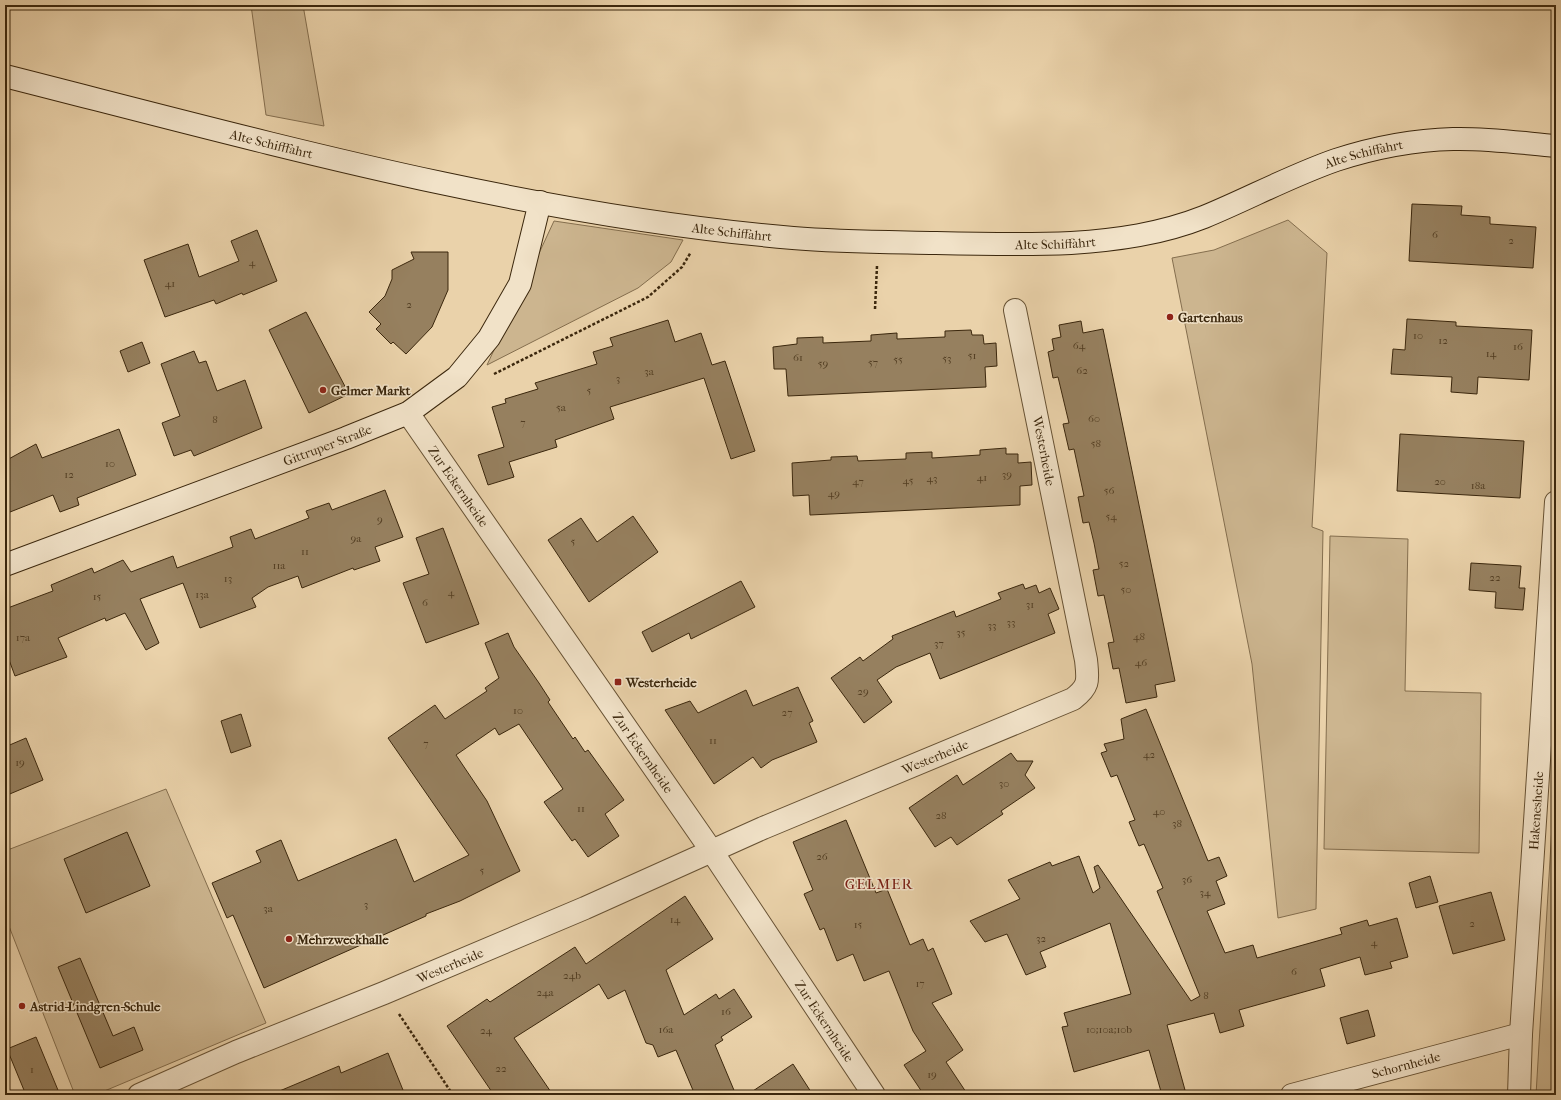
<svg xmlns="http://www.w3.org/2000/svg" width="1561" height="1100" font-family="'IM FELL French Canon',serif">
	<rect width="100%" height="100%" fill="#ead2aa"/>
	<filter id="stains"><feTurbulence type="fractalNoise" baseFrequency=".005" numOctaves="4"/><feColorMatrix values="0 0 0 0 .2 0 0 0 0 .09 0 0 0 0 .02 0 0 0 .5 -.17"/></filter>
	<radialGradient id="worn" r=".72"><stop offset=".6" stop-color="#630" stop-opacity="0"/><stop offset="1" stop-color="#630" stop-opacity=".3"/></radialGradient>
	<g fill="#ccb58f" stroke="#846e4e">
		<polygon points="251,5 303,5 324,126 266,115"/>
		<polygon points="1288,220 1327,253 1312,527 1323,531 1316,909 1278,918 1252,664 1172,258 1214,250"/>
		<polygon points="554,221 683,240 671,262 638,288 487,365"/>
		<polygon points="1330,536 1408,539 1405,691 1481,693 1479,853 1324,849"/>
		<polygon points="1556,759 1556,1095 1536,1095"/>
		<polygon points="166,789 266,1023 95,1095 75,1095 5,916 5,851"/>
	</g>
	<g fill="#96805f" stroke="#3b270d">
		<polygon points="1412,204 1462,206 1461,215 1490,217 1490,224 1536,227 1533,268 1409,261"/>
		<polygon points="257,230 277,281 243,295 242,293 216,304 214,300 165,317 144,260 188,244 199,277 239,261 231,241"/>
		<polygon points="411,252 448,252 448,290 432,327 406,354 393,342 391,344 376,329 381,324 369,312 385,296 392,279 392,270 414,259"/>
		<polygon points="306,312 349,394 309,413 269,330"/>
		<polygon points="1407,319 1456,322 1456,326 1532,330 1529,380 1478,377 1477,394 1451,392 1452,377 1391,374 1393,349 1405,350"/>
		<polygon points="668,320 675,342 701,333 712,365 725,361 755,451 731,459 704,378 610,407 614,419 555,440 557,447 509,462 514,477 488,485 478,455 504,447 492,407 506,403 505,399 538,389 535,383 597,364 593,352 613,346 610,338"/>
		<polygon points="1081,321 1083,333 1103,329 1175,681 1155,685 1157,697 1126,703 1119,668 1113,669 1108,643 1114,642 1104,595 1098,596 1093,570 1099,569 1094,543 1089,522 1083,523 1078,497 1084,496 1074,449 1069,450 1063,424 1069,423 1058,377 1053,378 1048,352 1054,350 1052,339 1061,337 1059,325"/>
		<polygon points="971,330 972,335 983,335 984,344 996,343 997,366 985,367 986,387 788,396 786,369 774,369 773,347 797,344 797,338 823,337 823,343 871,341 871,335 897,333 897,339 945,337 945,331"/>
		<polygon points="142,342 150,363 128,372 120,351"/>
		<polygon points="194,351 199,363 206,361 217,391 245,380 262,428 194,456 191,450 174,456 162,423 180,416 161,364"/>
		<polygon points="119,429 136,475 77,498 79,505 60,512 53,495 5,514 5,461 36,444 42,458"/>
		<polygon points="1400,434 1524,441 1520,498 1397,491"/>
		<polygon points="1006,448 1006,454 1018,454 1018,463 1031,462 1032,485 1020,486 1020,505 810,515 809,495 793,496 792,463 831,460 831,457 857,456 858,461 906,459 906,453 932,452 932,458 980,455 980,450"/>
		<polygon points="385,490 403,537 375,547 380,561 354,570 353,568 302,588 298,576 268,587 252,598 256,607 200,628 183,583 140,599 159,643 146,650 125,613 106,621 105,618 58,638 67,657 15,676 5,649 5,609 53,591 51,585 92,568 94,573 123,560 131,572 173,556 177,568 233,547 230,537 251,529 255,539 309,518 306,511 329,503 332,510"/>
		<polygon points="633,516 658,552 589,602 548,540 581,518 597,542"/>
		<polygon points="443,528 479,624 426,643 403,583 429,574 416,538"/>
		<polygon points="1471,563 1521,566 1519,588 1525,588 1523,610 1495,608 1496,592 1469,590"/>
		<polygon points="741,581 755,607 691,639 689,633 652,652 642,632"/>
		<polygon points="1023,584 1025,589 1036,585 1039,593 1050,588 1059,609 1048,614 1055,633 940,679 930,653 896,667 877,680 892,702 864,723 831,678 860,657 863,661 893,639 892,636 954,611 956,617 1001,599 998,593"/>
		<polygon points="508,633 514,647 539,683 550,700 548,702 573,739 575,737 585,752 588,750 624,800 605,814 619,836 588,857 575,839 572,841 544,802 563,789 519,724 499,735 495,728 456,755 487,801 520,871 460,901 426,914 426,916 264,988 233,915 227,918 212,883 261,862 256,851 281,840 298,881 396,839 414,882 469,855 388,738 435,705 445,719 487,691 485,688 499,678 485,643"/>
		<polygon points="798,687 813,721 809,723 817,742 772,760 761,768 753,757 714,784 665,710 690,701 698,713 746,690 753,706"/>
		<polygon points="1146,709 1208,861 1219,857 1227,876 1216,881 1225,904 1207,911 1225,953 1253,945 1257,958 1342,934 1340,928 1367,920 1369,926 1397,918 1408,957 1390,962 1392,968 1365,975 1360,957 1320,969 1325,986 1239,1010 1244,1026 1220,1033 1214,1013 1167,1025 1185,1090 1166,1095 1162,1095 1149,1050 1074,1072 1062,1027 1068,1026 1064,1013 1131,994 1110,923 1040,952 1046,967 1026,975 1007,934 985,942 970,921 1020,899 1008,880 1050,862 1052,866 1079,856 1093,893 1100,888 1094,867 1098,865 1191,1001 1200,996 1157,891 1163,888 1144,844 1139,846 1129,822 1135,820 1117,775 1111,777 1101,753 1107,751 1104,744 1124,739 1121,719"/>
		<polygon points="241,714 251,746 231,753 221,721"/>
		<polygon points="26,738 43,780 5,796 5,747"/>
		<polygon points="1011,753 1017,761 1033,761 1025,775 1035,788 1001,811 1003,814 957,845 951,837 935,847 909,808 957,775 963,785"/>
		<polygon points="846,820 876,893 887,889 910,945 923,939 928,951 933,948 952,994 932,1003 963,1050 946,1062 968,1095 924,1095 904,1065 926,1051 913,1031 889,971 864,981 853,954 837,961 824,928 820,930 804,894 813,890 793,842"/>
		<polygon points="127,832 150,886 86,913 64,859"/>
		<polygon points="1430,876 1438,902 1416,908 1409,883"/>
		<polygon points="1491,892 1505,940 1453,954 1439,906"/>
		<polygon points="685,896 713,939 666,970 684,1015 716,994 719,999 734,989 752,1017 721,1037 723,1040 715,1045 736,1095 695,1095 676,1050 658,1057 653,1045 646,1043 625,990 608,999 599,984 514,1038 553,1095 494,1095 447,1026 487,999 490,1002 575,947 586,964"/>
		<polygon points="80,958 113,1036 134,1027 143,1050 100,1068 58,967"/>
		<polygon points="1368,1010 1375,1036 1347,1044 1340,1018"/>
		<polygon points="36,1037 60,1095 26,1095 7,1049"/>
		<polygon points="388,1053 405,1095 270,1095 339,1066 341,1073"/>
		<polygon points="793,1064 813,1095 747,1095"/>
	</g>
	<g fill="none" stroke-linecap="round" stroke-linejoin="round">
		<defs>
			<g id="street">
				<path id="s1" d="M408,413L711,850L874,1095"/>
				<path id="s2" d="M139,1095L236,1052L384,993L585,908L763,828L1073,699C1090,686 1088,680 1086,660L1015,310"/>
				<path id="s3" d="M1292,1095L1521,1034"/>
				<path id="s4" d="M1519,1095L1521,1034L1556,502"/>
			</g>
			<g id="secondary">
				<path id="s5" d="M5,76C265,142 525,215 793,238C840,242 888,242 936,243C981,244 1027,245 1071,243C1117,240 1161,234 1204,217C1248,199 1290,176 1336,160C1373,148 1413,140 1453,139C1487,138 1522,143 1556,146"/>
				<path id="s6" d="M5,565L346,438L408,413L457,377L489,338L520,284L540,202"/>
			</g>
		</defs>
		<use href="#street" stroke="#675234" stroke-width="24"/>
		<use href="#secondary" stroke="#3b270d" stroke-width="24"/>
		<g stroke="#3b270d" stroke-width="2.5" stroke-dasharray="3 2" stroke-linecap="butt">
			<polyline points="875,309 877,266"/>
			<polyline points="494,374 648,297 682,267 691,252"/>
			<polyline points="399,1014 453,1095"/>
		</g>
		<use href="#street" stroke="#f1e2c8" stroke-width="22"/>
		<use href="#secondary" stroke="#f1e2c8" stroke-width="22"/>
	</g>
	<g fill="#8f2418" stroke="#f1e2c8" stroke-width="1.5">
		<circle cx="1170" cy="317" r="4"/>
		<circle cx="323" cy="390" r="4"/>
		<rect x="614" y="678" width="8" height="8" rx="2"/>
		<circle cx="289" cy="939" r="4"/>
		<circle cx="22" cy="1006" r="4"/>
	</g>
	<g text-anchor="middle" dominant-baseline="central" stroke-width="3" stroke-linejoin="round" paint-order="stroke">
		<g font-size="11" fill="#523d22">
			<text x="1435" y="234">6</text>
			<text x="1511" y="240">2</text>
			<text x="252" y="262">4</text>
			<text x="170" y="283">41</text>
			<text x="409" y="304">2</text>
			<text x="1418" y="335">10</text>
			<text x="1443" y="340">12</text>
			<text x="1079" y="345">64</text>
			<text x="1518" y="346">16</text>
			<text x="1491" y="353">14</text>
			<text x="972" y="355">51</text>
			<text x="798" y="357">61</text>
			<text x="947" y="358">53</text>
			<text x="898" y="359">55</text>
			<text x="873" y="362">57</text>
			<text x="823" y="363">59</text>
			<text x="1082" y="370">62</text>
			<text x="649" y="371">3a</text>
			<text x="618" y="378">3</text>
			<text x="589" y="390">5</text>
			<text x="561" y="407">5a</text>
			<text x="1094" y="418">60</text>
			<text x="215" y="419">8</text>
			<text x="523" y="422">7</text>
			<text x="1096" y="443">58</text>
			<text x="110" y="463">10</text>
			<text x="69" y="474">12</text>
			<text x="1007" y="474">39</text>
			<text x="982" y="477">41</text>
			<text x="932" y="478">43</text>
			<text x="908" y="480">45</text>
			<text x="858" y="481">47</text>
			<text x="1440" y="481">20</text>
			<text x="1478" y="485">18a</text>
			<text x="1109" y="490">56</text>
			<text x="834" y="493">49</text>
			<text x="1111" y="516">54</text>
			<text x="380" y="519">9</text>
			<text x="356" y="538">9a</text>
			<text x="573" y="541">5</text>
			<text x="305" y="551">11</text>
			<text x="1124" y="563">52</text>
			<text x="279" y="565">11a</text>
			<text x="1495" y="577">22</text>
			<text x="228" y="578">13</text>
			<text x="1126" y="589">50</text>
			<text x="451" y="592">4</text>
			<text x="202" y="594">13a</text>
			<text x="97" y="596">15</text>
			<text x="425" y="602">6</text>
			<text x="1030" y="604">31</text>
			<text x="1011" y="622">33</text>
			<text x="992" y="625">33</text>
			<text x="961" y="632">35</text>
			<text x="1139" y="636">48</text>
			<text x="23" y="637">17a</text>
			<text x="939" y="643">37</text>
			<text x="1141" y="662">46</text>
			<text x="863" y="691">29</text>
			<text x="518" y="710">10</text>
			<text x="787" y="712">27</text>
			<text x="713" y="740">11</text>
			<text x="426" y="743">7</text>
			<text x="1149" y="754">42</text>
			<text x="20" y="762">19</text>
			<text x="1004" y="783">30</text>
			<text x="581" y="808">11</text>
			<text x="1159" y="811">40</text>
			<text x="941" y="815">28</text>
			<text x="1177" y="823">38</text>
			<text x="822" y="856">26</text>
			<text x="482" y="870">5</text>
			<text x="1187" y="879">36</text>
			<text x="1205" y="892">34</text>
			<text x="366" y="904">3</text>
			<text x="268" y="908">3a</text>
			<text x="675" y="919">14</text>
			<text x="1472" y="923">2</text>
			<text x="858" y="924">15</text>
			<text x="1041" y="938">32</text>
			<text x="1374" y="942">4</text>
			<text x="1294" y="971">6</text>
			<text x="572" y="975">24b</text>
			<text x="920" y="983">17</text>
			<text x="545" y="992">24a</text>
			<text x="1206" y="995">8</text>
			<text x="726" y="1011">16</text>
			<text x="666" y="1029">16a</text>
			<text x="1109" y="1029">10;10a;10b</text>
			<text x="486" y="1030">24</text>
			<text x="501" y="1068">22</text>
			<text x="32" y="1069">1</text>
			<text x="932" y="1074">19</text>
		</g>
		<g font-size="13" fill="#3b270d" stroke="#f1e2c8">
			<text stroke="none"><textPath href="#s5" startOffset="275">Alte Schifffahrt</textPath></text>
			<text stroke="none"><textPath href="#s5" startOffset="1392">Alte Schiffahrt</textPath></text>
			<text stroke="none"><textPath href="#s5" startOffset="744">Alte Schiffahrt</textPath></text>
			<text stroke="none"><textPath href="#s5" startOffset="1068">Alte Schiffahrt</textPath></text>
			<text stroke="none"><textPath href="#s6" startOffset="344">Gittruper Straße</textPath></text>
			<text transform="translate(1044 451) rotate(79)">Westerheide</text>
			<text stroke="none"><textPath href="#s1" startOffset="89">Zur Eckernheide</textPath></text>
			<text stroke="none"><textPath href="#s1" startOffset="413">Zur Eckernheide</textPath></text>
			<text stroke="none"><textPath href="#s2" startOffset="865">Westerheide</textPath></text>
			<text stroke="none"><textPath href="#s4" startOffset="285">Hakenesheide</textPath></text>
			<text stroke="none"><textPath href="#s2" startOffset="337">Westerheide</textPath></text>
			<text stroke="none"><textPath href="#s1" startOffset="737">Zur Eckernheide</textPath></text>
			<text stroke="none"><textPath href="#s3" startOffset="118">Schornheide</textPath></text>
		</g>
		<g font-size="13" font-weight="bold" fill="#3b270d" stroke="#f1e2c8" text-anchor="start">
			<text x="1178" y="317">Gartenhaus</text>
			<text x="331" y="390">Gelmer Markt</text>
			<text x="626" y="682">Westerheide</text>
			<text x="297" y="939">Mehrzweckhalle</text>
			<text x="30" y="1006">Astrid-Lindgren-Schule</text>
		</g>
		<g font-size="15" letter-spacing="1" fill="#7a1f14" stroke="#f1e2c8">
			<text x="879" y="884">GELMER</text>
		</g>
	</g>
	<rect width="1561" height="1100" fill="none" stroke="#ead2aa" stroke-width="20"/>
	<rect x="6" y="6" width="1549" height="1088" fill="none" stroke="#3b270d" stroke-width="2"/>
	<rect x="10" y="10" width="1541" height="1080" fill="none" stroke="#3b270d"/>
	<rect width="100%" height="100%" filter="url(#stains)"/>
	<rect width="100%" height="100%" fill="url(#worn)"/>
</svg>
